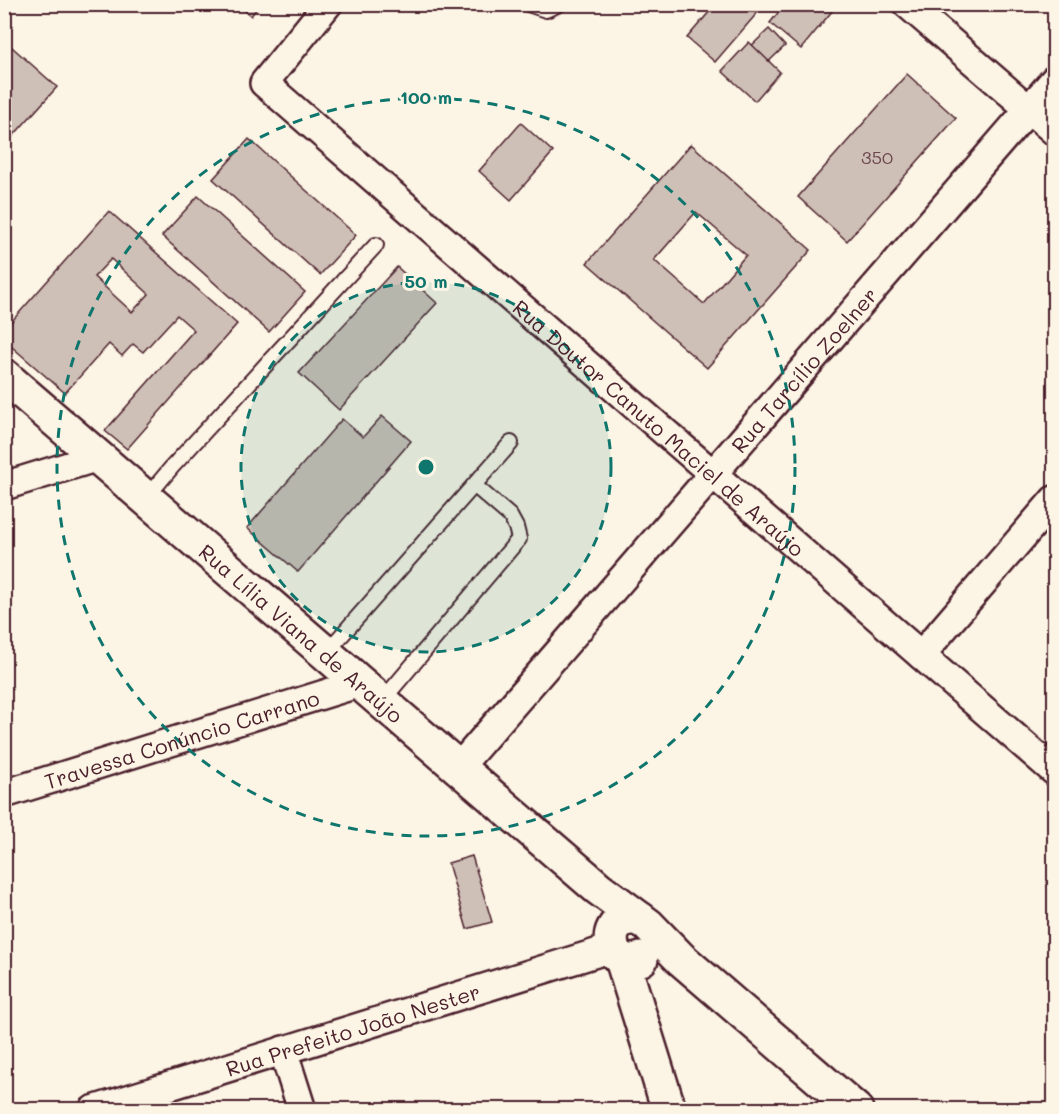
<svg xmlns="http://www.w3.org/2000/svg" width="1059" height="1114" font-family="Mali,sans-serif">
	<rect width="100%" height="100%" fill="#fcf5e5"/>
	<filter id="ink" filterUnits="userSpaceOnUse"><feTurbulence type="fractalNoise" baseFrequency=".0167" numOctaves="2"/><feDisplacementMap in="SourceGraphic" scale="12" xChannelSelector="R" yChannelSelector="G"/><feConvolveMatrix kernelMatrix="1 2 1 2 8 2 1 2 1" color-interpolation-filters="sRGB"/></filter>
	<g filter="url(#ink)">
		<g fill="#cfc0b7" stroke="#4a1f2b" stroke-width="1.5" fill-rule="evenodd">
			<polygon points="237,4 260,4 251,16"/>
			<polygon points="716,4 765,4 715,62 687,38"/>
			<polygon points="785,4 827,4 833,10 801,49 770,23"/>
			<polygon points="769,29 785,46 764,66 748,49"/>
			<polygon points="4,40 57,87 4,146"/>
			<polygon points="749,42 780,72 755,101 722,71"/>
			<polygon points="907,74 956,118 847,241 798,197"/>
			<polygon points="521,123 553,152 511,200 479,171"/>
			<polygon points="249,139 356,235 320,275 213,179"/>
			<path d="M691,144L811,250L707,368L587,263ZM696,212L746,255L704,304L654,260Z"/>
			<polygon points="198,196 305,292 269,332 162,236"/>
			<path d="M109,211L237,324L127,449L105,431L194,330L177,315L143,352L133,344L122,356L109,344L65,393L4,340V330ZM111,259L149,294L132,312L94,277Z"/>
			<polygon points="397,267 437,303 339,410 299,373"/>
			<polygon points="382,416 411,441 298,572 247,528 342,419 363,437"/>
			<polygon points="472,856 492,922 467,929 448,863"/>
		</g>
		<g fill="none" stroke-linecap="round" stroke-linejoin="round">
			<defs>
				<g id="lane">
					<polyline points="528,4 546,10 559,4"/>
					<polyline points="146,498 172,467 376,245"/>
					<polyline points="326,653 511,443"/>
					<polyline points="382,701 519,539 516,527 510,516 474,485"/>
				</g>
				<g id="street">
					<path id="s1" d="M328,4L264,83L1054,771"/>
					<polyline points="907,4 1054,131"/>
					<polyline points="4,486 98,457"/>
					<polyline points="921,655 1054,500"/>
					<path id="s2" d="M459,767L1054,80"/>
					<path id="s3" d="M4,794L360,683"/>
					<polyline points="283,1050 302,1110"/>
					<path id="s4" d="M93,1110L612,948"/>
				</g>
				<g id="secondary">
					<path id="s5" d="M4,376L598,888L648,925L681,959L856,1110"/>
					<path d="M640,919C599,910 604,973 641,959"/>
					<polyline points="622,959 669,1110"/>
				</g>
			</defs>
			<use href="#lane" stroke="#4a1f2b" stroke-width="18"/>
			<use href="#street" stroke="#4a1f2b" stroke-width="32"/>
			<use href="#secondary" stroke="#4a1f2b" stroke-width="38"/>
			<use href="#lane" stroke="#fcf5e5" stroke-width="14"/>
			<use href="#street" stroke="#fcf5e5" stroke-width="27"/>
			<use href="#secondary" stroke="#fcf5e5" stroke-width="33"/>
		</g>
	</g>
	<circle cx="426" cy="467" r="185" fill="#0f766e" fill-opacity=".12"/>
	<g fill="none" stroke="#0f766e" stroke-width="3" stroke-dasharray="10 8">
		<circle cx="426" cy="467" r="185"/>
		<circle cx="426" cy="467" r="369"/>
	</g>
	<g text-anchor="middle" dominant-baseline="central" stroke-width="6" stroke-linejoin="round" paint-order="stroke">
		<g font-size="18" fill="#6b474e">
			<text x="877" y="157">350</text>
		</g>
		<g font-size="21" fill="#4a1f2b" stroke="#fcf5e5">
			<text stroke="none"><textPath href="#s2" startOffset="526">Rua Tarcílio Zoelner</textPath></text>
			<text stroke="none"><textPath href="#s1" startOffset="626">Rua Doutor Canuto Maciel de Araújo</textPath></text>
			<text stroke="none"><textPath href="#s5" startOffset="393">Rua Lília Viana de Araújo</textPath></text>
			<text stroke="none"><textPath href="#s3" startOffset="186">Travessa Conúncio Carrano</textPath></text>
			<text stroke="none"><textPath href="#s4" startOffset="272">Rua Prefeito João Nester</textPath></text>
		</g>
	</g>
	<circle cx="426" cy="467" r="9" fill="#0f766e" stroke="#fcf5e5" stroke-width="3"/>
	<g font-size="18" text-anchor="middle" font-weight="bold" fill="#0f766e" stroke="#fcf5e5" stroke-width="6" stroke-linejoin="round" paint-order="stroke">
		<text x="426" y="104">100 m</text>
		<text x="426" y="288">50 m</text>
	</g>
	<rect width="1059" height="1114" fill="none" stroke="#fcf5e5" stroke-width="24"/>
	<rect x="12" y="12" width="1035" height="1090" fill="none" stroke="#4a1f2b" stroke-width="2" filter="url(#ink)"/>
</svg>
